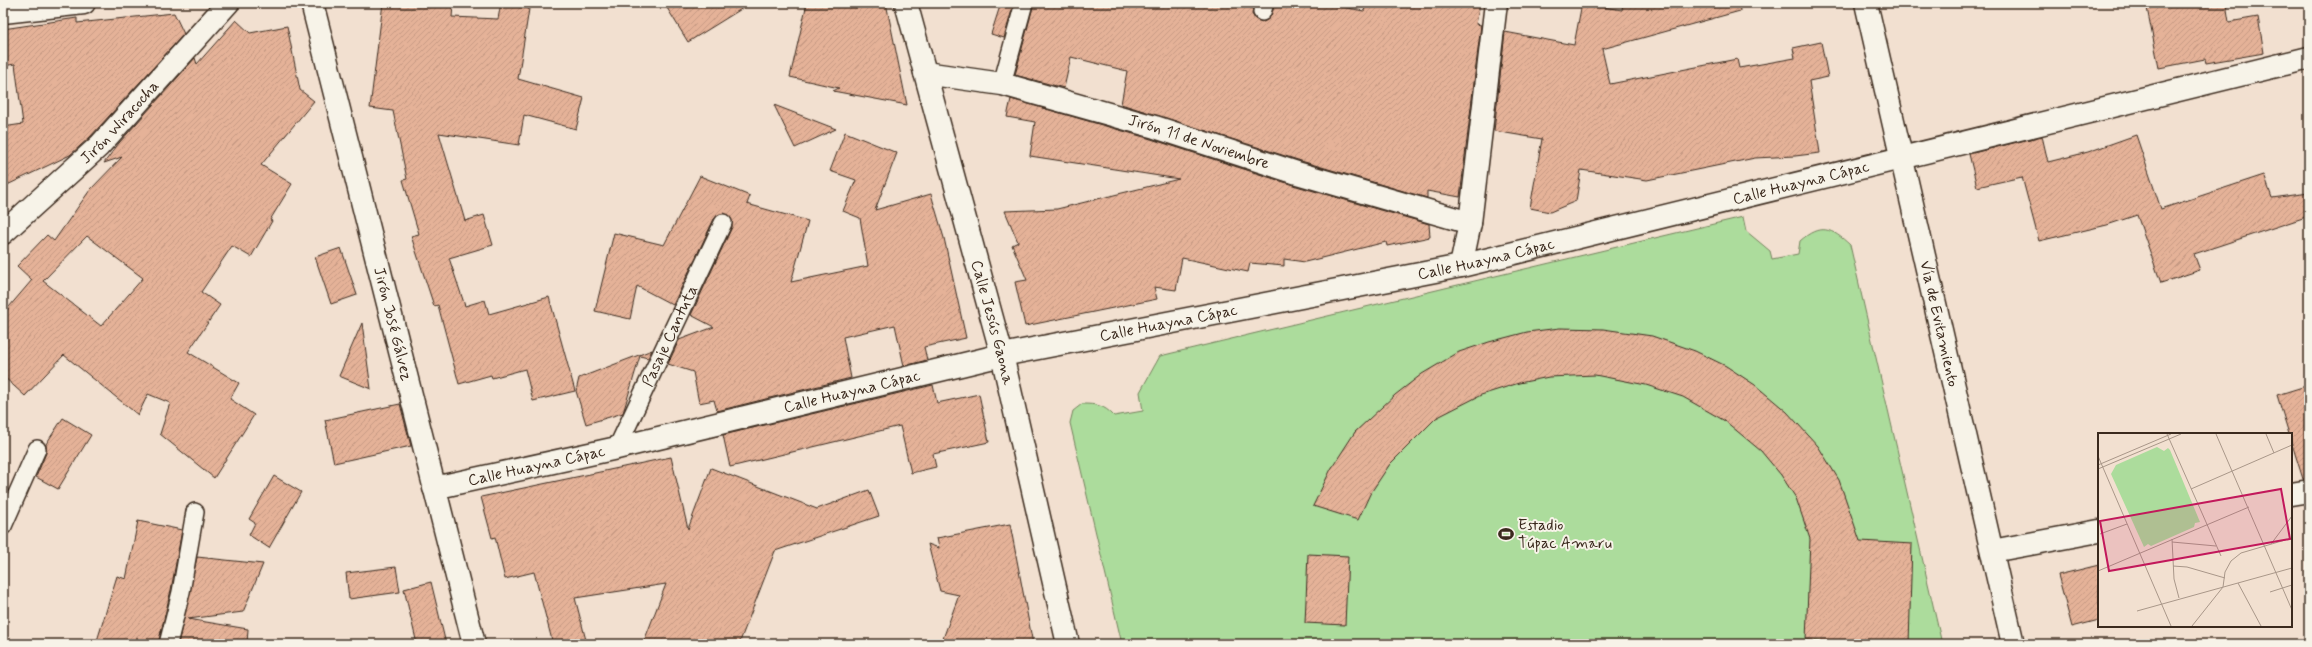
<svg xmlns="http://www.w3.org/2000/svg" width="2312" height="647" font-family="Mynerve,sans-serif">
	<defs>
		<pattern id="building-hatch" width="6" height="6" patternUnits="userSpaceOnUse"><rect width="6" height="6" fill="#e5b298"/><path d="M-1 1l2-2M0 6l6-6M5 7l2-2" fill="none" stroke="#c59983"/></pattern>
	</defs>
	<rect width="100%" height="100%" fill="#f2e0d0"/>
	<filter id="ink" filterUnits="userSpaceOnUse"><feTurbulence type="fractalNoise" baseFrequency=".025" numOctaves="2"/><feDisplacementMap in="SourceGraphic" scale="8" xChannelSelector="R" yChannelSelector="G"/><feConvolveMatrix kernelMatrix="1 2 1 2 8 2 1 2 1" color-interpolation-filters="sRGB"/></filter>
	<g filter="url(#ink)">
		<path fill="#acdc9c" stroke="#74835d" d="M1743,217L1746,231L1770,251L1772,259L1798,254L1800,241C1820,223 1832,228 1850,245L1942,644H1122L1070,423L1073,411L1082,404C1096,404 1104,405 1114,416L1143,411L1140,392L1160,356Z"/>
		<g fill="url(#building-hatch)" stroke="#3b2a1e" fill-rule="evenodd">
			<polygon points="383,3 453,6 452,17 498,19 501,3 529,9 518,79 584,98 576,129 524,115 519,145 439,133 465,221 484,215 493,245 449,258 465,306 485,300 489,314 549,297 575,391 533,401 525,369 492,378 491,375 459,384 438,305 434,306 411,236 419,234 403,180 407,179 393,111 370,108"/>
			<polygon points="664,3 751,3 688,42"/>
			<polygon points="807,3 886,3 907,105 833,91 839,88 790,77"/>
			<polygon points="1001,3 1014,3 1004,38 991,34"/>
			<polygon points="1034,3 1254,3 1252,14 1255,19 1264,22 1271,16 1275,3 1320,3 1364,11 1367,3 1480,3 1476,24 1481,25 1460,197 1427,191 1427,198 1301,161 1121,104 1127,71 1071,57 1064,88 1015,75"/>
			<polygon points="1582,3 1591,3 1591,5 1622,10 1623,3 1739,3 1740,11 1602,49 1610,84 1737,59 1739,68 1795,58 1793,48 1821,42 1828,77 1809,81 1820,153 1795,156 1755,158 1647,180 1581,170 1576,201 1550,212 1530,208 1542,139 1494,131 1505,32 1574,45"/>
			<polygon points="2146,3 2226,3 2229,22 2258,17 2264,53 2206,63 2205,59 2159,68"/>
			<polygon points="174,13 184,34 90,137 70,155 3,187 3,127 23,124 15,64 3,66 3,29 77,18 77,23"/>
			<path d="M236,20L250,33L287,26L300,90L314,101L261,165L292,184L270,220L272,221L251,257L232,246L201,292L220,305L188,352L239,383L230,399L254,415L214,478L160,434L170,403L148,394L138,415L64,355L25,396L3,376V314L32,280L17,266L47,235L54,241L90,190L122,157L104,163L119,143L195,58L197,64ZM87,236L143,278L101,326L43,281Z"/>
			<polygon points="1011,99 1151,139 1293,185 1429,224 1430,237 1387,246 1386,242 1305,262 1284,259 1284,266 1250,263 1248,272 1182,258 1176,290 1154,287 1157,299 1025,326 1015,282 1027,280 1012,245 1018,242 1005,211 1057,209 1179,179 1030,156 1035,122 1007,117"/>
			<polygon points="774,105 836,129 795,148"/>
			<polygon points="845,132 897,153 875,210 931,194 944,238 966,338 924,347 927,360 904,366 895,325 843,337 851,378 717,411 714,400 699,403 693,372 668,364 679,340 714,327 691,315 732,227 731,218 723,213 714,219 673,305 637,286 630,319 595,311 614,233 664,245 700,176 750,196 747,204 808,221 791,282 868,266 860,218 843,211 856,180 830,171"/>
			<polygon points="2136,135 2161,209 2264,175 2272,198 2309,193 2309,216 2194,254 2200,270 2161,283 2137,215 2107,225 2039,241 2022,177 1977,187 1969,154 2042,136 2048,162 2088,152"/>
			<polygon points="341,248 357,295 331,304 315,257"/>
			<polygon points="362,323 371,389 339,376"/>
			<polygon points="1560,328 1603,329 1652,336 1695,351 1726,366 1755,385 1787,412 1818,446 1839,480 1860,541 1912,544 1909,644 1844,644 1844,642 1806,640 1810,539 1796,498 1781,475 1761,451 1725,421 1683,397 1646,385 1595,375 1549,377 1519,383 1481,395 1436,418 1390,464 1370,494 1358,520 1313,506 1331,469 1355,432 1395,395 1422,374 1459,352 1489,342 1527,332"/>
			<polygon points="652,350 648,358 640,356 623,413 586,424 576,391 579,378"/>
			<polygon points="933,385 937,403 979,394 989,442 933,454 936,467 911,473 900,426 730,467 723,435"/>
			<polygon points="2309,385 2309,478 2303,479 2291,441 2291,434 2289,434 2277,395"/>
			<polygon points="400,404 411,446 334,463 325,420"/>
			<polygon points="63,418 91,435 58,489 36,477 46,453 46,444"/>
			<polygon points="671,457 688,529 711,468 817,509 869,490 879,516 775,551 739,644 643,644 666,584 575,598 587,644 553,644 534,572 505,579 495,537 492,538 481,497"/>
			<polygon points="274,476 301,492 269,548 249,535 255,523 249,519"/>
			<polygon points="138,521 182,530 171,590 158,644 96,644 117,576 126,579"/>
			<polygon points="1010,524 1033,644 941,644 959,595 940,591 928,544 939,548 937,538"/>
			<polygon points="1308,554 1348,556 1345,625 1305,623"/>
			<polygon points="197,557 263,564 243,612 188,619 248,629 247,644 178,644"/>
			<polygon points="2099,565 2099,620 2072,627 2058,575"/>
			<polygon points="396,567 400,592 349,599 346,573"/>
			<polygon points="431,582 446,644 417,644 404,589"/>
		</g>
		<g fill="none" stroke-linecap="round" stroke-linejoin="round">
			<defs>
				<g id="lane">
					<polyline points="1262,12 1265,3"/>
					<polyline points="1002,84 1024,3"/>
					<path id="s1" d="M617,448L723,223"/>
					<polyline points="3,526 37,449"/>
					<polyline points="168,644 181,592 195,512"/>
				</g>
				<g id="street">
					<path id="s2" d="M312,3L474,644"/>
					<path id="s3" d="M906,3L1002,355L1068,644"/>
					<polyline points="3,12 84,3"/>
					<path id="s4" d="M925,73L1002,84L1155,127L1297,173L1470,223"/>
					<path id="s5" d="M3,233L99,146L228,3"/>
					<polyline points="1461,266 1470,223 1496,3"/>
					<path id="s6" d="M434,488L617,448L1002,355L1461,266L2309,58"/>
					<polyline points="2291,494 2309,491"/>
					<polyline points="1992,551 2099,531"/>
				</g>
				<g id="highway">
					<path id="s7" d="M1866,3L2013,644"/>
				</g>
			</defs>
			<use href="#lane" stroke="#3b2a1e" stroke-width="20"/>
			<use href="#street" stroke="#3b2a1e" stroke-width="25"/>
			<use href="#highway" stroke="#3b2a1e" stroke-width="25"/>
			<use href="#lane" stroke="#f7f3e8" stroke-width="17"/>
			<use href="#street" stroke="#f7f3e8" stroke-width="22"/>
			<use href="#highway" stroke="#f7f3e8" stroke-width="22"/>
		</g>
	</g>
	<defs>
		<symbol id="stadium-bare" viewBox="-9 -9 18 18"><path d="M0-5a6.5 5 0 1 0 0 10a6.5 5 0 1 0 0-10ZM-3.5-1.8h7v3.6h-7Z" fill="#3b2a1e" stroke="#f7f3e8" stroke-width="2.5" paint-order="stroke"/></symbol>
	</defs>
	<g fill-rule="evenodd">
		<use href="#stadium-bare" x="1495" y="523" width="22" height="22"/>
	</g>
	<g text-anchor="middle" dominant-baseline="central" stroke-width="4" stroke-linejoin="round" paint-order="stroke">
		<g font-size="16" fill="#3b2a1e" stroke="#f7f3e8">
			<text stroke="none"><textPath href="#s5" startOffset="161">Jirón Wiracocha</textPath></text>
			<text stroke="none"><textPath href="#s4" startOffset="283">Jirón 11 de Noviembre</textPath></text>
			<text stroke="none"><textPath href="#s6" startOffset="1401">Calle Huayna Cápac</textPath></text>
			<text stroke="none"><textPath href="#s6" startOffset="1077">Calle Huayna Cápac</textPath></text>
			<text stroke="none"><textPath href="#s3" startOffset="331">Calle Jesús Gaona</textPath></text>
			<text stroke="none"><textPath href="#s6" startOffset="753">Calle Huayna Cápac</textPath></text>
			<text stroke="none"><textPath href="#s7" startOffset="329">Vía de Evitamiento</textPath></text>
			<text stroke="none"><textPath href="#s2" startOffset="331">Jirón José Gálvez</textPath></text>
			<text stroke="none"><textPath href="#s1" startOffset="124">Pasaje Cantuta</textPath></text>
			<text stroke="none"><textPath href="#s6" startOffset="429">Calle Huayna Cápac</textPath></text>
			<text stroke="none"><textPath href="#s6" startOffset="105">Calle Huayna Cápac</textPath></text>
		</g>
		<g font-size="16" fill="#3b2a1e" stroke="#f7f3e8" text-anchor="start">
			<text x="1518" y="525">Estadio<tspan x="1518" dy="18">Túpac Amaru</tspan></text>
		</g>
	</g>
	<g transform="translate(2098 433)">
		<rect width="194" height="194" fill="#f2e0d0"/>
		<path d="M59,14L66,18L70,15L72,17L102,89L97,90L96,94L53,113L50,111L46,114L13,41L18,32Z" fill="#acdc9c"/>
		<path fill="none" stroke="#a99789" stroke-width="1" d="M69,1L123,123M118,1L194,177M168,1L176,20M0,23L73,193M0,32L73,1M0,36L83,1M93,56L194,12M2,101L29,91M74,106L76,146L81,165M74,109L118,113M173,111L194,83M75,133L89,134L127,145M0,138L151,74M140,150L163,193M172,159L194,152M39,178L194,135M94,193L125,154L127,139L133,128L143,120L194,105"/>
		<path fill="#c2185b" fill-opacity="0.15" stroke="#c2185b" stroke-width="2" d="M183,56L192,106L11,138L2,88Z"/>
		<rect width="194" height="194" fill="none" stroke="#3b2a1e" stroke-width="2"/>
	</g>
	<rect width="2312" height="647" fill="none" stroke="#f7f3e8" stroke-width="16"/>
	<rect x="8" y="8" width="2296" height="631" fill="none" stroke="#3b2a1e" stroke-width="1.5" filter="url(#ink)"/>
</svg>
